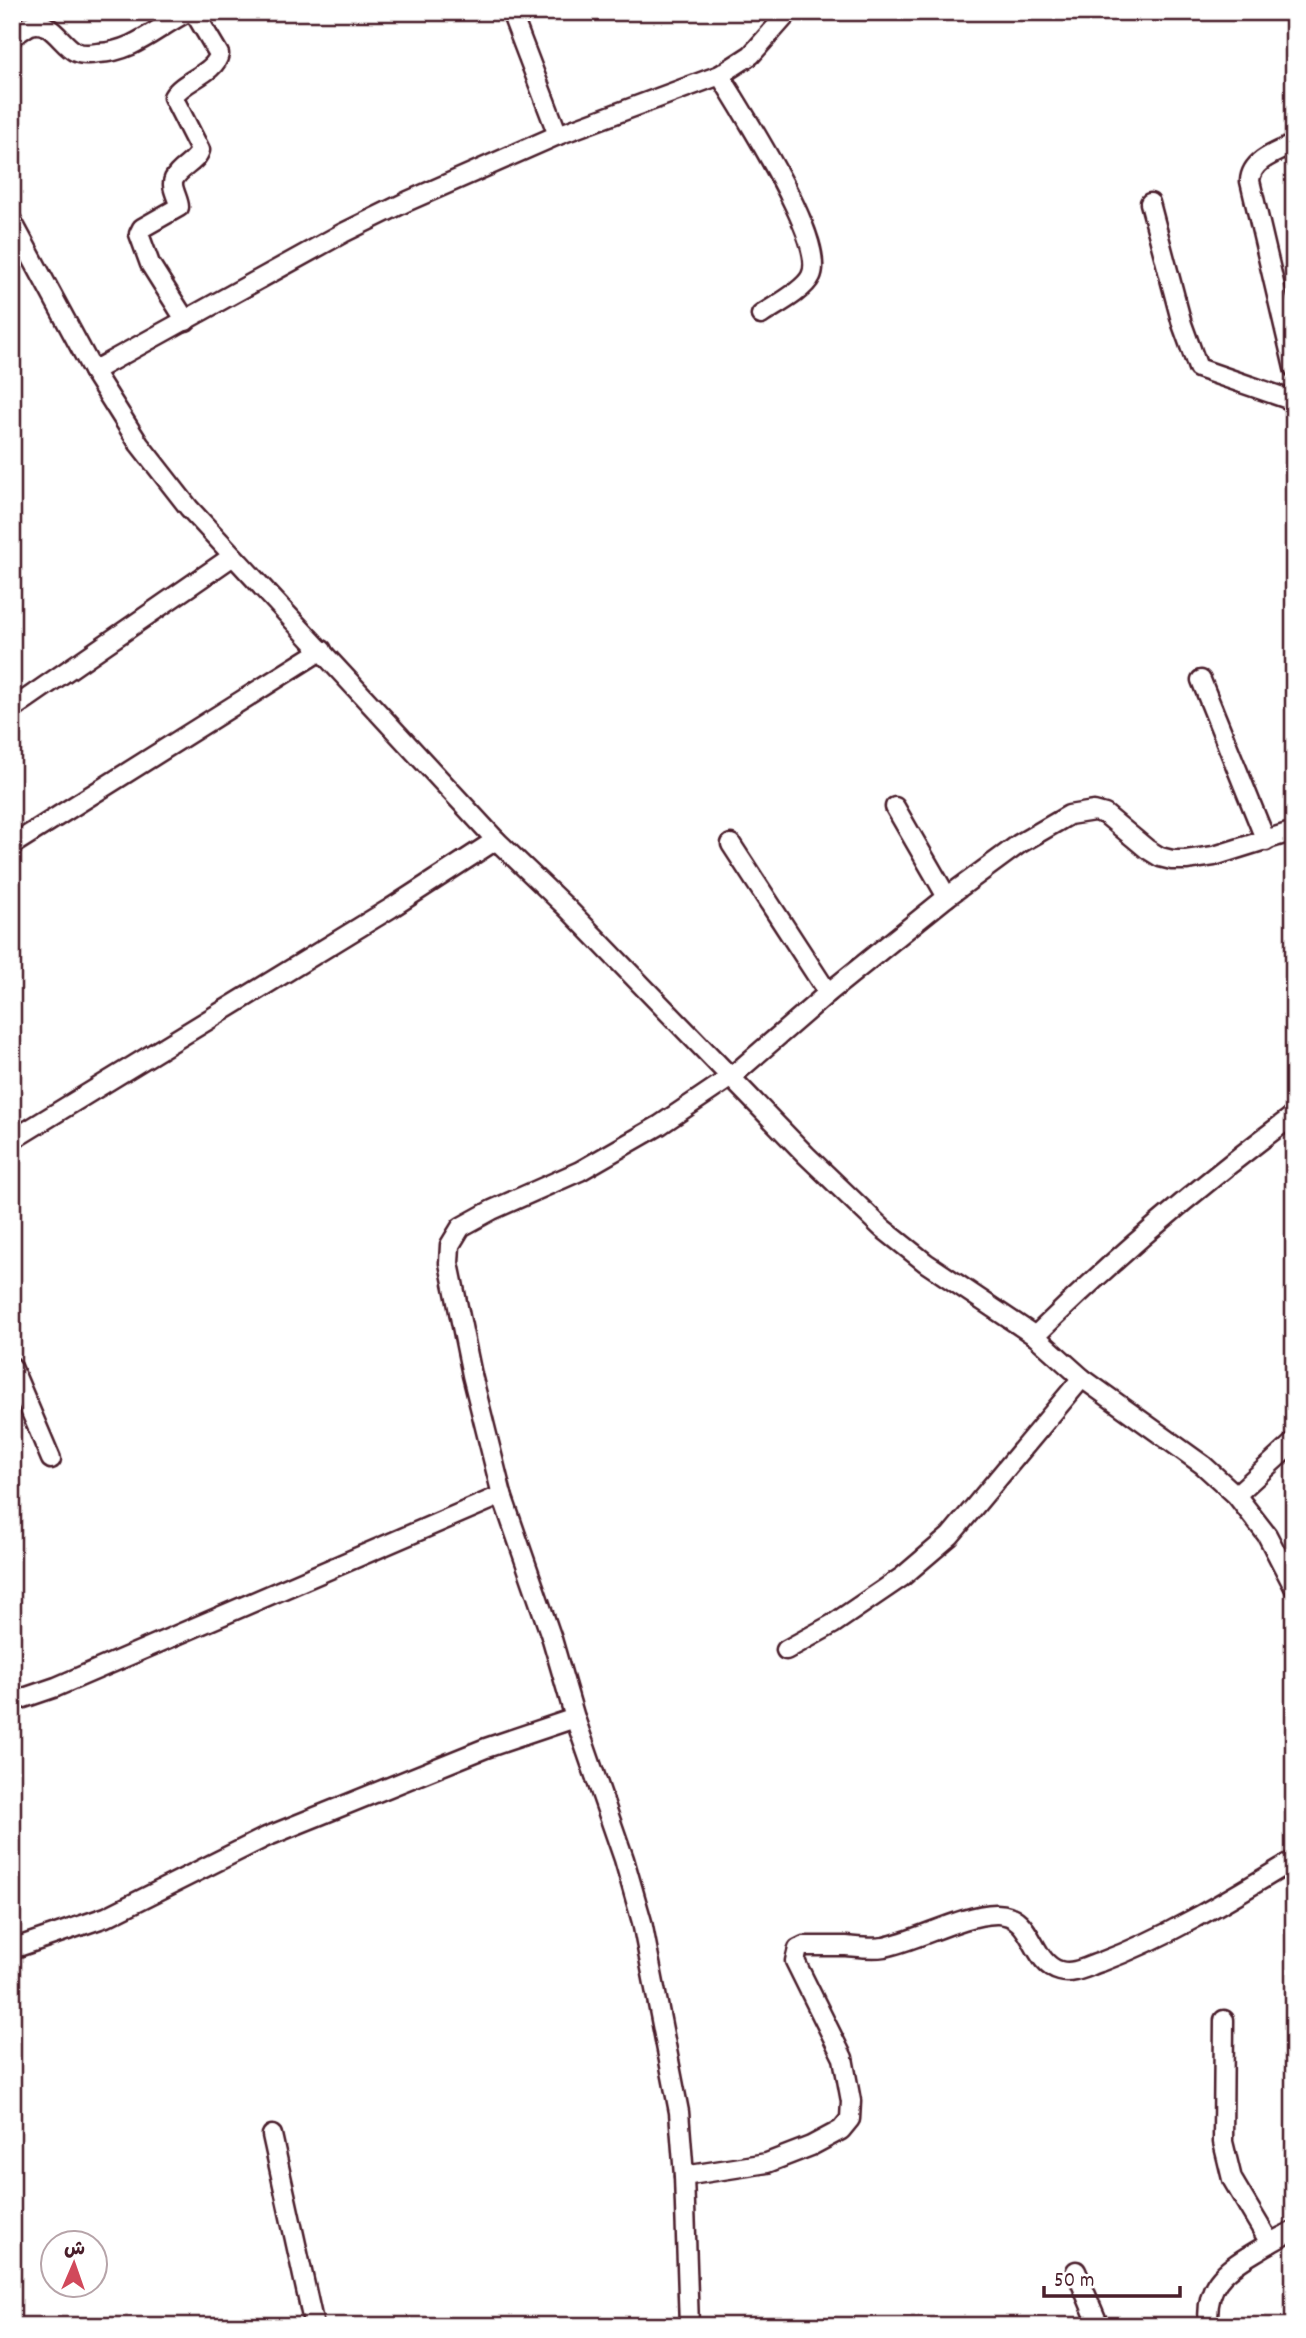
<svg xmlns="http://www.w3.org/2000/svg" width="1306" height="2338" font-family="Dekko,'Playpen Sans Arabic',sans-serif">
	<rect width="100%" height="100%" fill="#fff"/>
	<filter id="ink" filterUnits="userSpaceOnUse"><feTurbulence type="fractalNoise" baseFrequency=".0143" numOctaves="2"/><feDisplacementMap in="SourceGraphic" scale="14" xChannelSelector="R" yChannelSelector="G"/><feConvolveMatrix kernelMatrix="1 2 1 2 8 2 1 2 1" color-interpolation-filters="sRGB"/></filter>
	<g filter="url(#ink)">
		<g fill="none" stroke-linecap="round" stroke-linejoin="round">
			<defs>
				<g id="minor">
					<polyline points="511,12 558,135"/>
					<path d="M12,37C18,34 25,27 31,25C50,18 62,46 76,52C82,55 92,54 98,53C134,52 157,27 188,12"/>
					<path d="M720,75C740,109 828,242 811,276C804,291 774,306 761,315"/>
					<path d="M1294,144C1277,152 1251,160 1250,181L1294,368"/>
					<polyline points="1150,203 1182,324 1198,368 1294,401"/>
					<polyline points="12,221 93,371 139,444 189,508 496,840 567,908 806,1155 882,1228 926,1263 1035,1336 1082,1378 1203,1465 1236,1495 1267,1535 1294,1587"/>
					<path d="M186,321L150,264L139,234L142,228L179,207C179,199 170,187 174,179C180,167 196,163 200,150L173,97C183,80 215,74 219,54L197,17L190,12"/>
					<polyline points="93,371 343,233 408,201 558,135 720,75 751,55 789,12"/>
					<polyline points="1201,680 1266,841"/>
					<polyline points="12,709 233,556"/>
					<polyline points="895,807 947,897"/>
					<polyline points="731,844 828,993"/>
					<polyline points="12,845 322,650"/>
					<polyline points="12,1140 391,908 496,840"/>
					<path d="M1035,1336C1116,1256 1203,1183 1294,1115"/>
					<polyline points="12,1367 51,1459"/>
					<polyline points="1236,1495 1294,1442"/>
					<polyline points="786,1650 833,1624 902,1577 950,1536 1082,1378"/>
					<polyline points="12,1702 56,1687 502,1495"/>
					<polyline points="12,1949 106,1917 266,1837 486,1748 575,1718"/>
					<polyline points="1224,2020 1223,2142 1232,2179 1270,2243"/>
					<polyline points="272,2135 314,2326"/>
					<path d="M684,2176L767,2163L811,2146L841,2130L850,2119L851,2101L843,2058L795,1961L798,1949L804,1946C818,1946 832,1946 846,1946C858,1947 872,1949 884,1947C919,1940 961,1915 996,1914C1034,1913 1030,1963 1060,1971C1074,1975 1088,1966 1101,1962C1170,1936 1231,1898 1294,1860"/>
					<polyline points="1076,2271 1099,2326"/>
					<polyline points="689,2326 684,2176 679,2112 642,1922 624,1859 575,1718 552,1639 502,1495 472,1375 449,1263 450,1245 461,1227 492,1210 580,1171 660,1125 731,1077 828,993 947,897 1019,844 1069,815 1094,811 1105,814 1147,849 1160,857 1172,860 1186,860 1214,856 1294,831"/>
					<path d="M1209,2326C1204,2286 1223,2271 1255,2252C1268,2244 1280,2237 1294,2231"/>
				</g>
			</defs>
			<use href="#minor" stroke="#4a1f2b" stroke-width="23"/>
			<use href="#minor" stroke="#fff" stroke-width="18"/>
		</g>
	</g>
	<rect width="1306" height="2338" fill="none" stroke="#fff" stroke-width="42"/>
	<rect x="21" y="21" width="1264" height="2296" fill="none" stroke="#4a1f2b" stroke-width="2.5" filter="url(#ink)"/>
	<g transform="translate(74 2264) rotate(2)"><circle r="33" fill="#ffffff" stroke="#b7a5aa" stroke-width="2"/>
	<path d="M0-5L12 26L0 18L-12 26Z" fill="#d1495b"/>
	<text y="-10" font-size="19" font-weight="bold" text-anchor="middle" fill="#4a1f2b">ش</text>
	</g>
	<path d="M1044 2286v10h136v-10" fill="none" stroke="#4a1f2b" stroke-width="3.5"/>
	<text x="1054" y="2286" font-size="21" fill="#4a1f2b" stroke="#ffffff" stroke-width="5" paint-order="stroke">50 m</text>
</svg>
